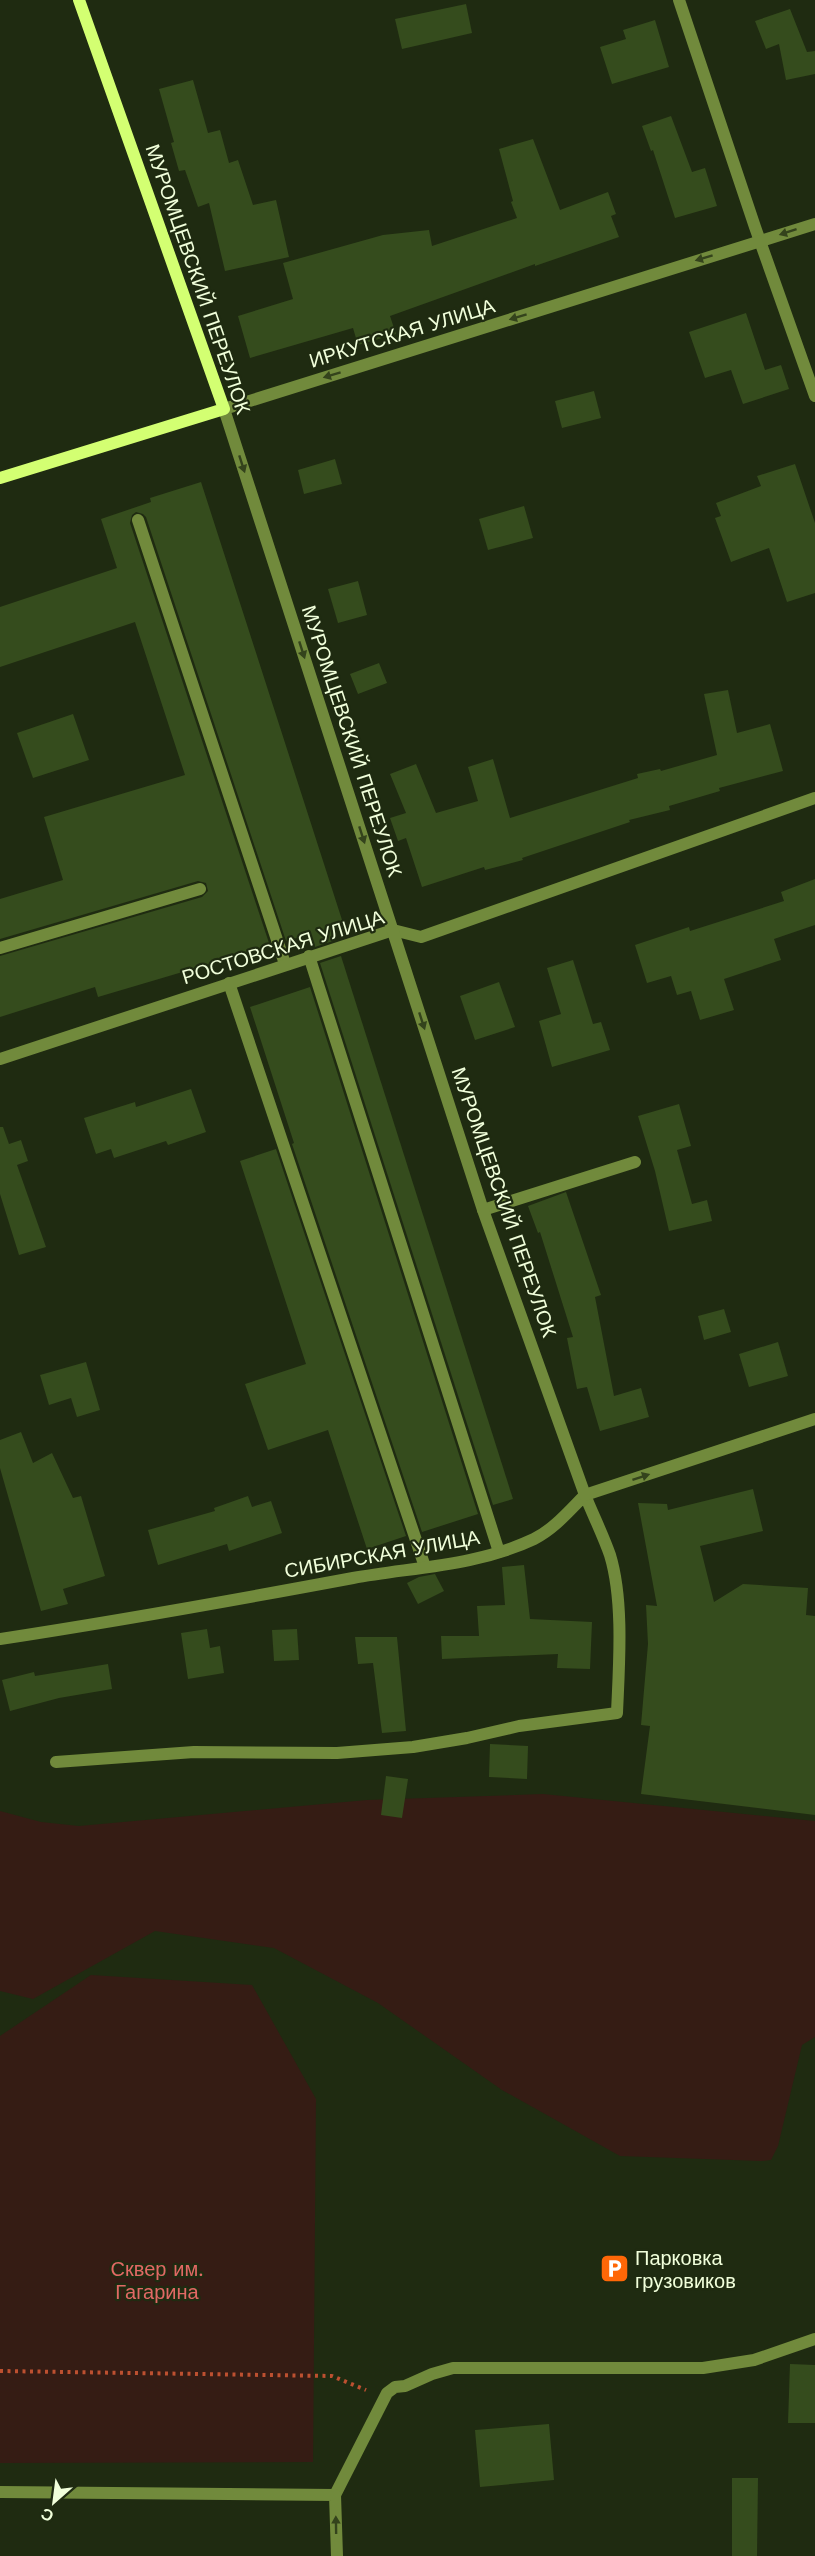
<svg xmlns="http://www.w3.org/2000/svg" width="815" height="2556" font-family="'Work Sans',sans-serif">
	<rect width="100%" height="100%" fill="#1f2b11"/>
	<g fill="#351c14">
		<polygon points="543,1794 815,1821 815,2037 802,2045 778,2146 771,2160 761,2161 620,2156 502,2090 378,2003 274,1948 155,1931 33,1999 0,1991 0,1811 41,1822 79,1826 367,1800"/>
		<polygon points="91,1975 252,1985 316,2099 313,2462 0,2463 0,2036"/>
	</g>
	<g fill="#354c1d">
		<polygon points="466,4 472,33 402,49 395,19"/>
		<polygon points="790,9 807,52 815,51 815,74 786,80 779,44 766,49 755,21"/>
		<polygon points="655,20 669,67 612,84 600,47 626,39 623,30"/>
		<polygon points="193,80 208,133 220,130 229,163 238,160 253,205 276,200 289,257 225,271 209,203 198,207 185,170 179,171 171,143 174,142 159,89"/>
		<polygon points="671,116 692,172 705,168 717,206 675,218 653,150 651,151 642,126"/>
		<polygon points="533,139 560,210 608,192 616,214 611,216 619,237 535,266 535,264 390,316 396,334 358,345 353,328 250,358 238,316 293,299 283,263 383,235 429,230 432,246 517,218 511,202 513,201 499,149"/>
		<polygon points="746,313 765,370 781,365 789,389 743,404 731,370 705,378 689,332"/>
		<polygon points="594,391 601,418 562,428 555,401"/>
		<polygon points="335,459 342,484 304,494 298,470"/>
		<polygon points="795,464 815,523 815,593 787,602 769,548 731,562 715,518 721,516 716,503 761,486 757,476"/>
		<polygon points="201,482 343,923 332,927 336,940 315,947 311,934 286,941 146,517 143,514 136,512 132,515 130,523 270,946 98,997 95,987 0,1017 0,956 202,897 208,891 206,883 198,881 0,939 0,899 63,880 44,817 185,775 135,622 0,667 0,607 117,568 101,519 151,502 150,498"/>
		<polygon points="524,506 533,538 488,550 479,519"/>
		<polygon points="358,581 367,615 338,623 328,589"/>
		<polygon points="379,663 387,683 358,694 350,674"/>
		<polygon points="728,690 737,733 770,724 783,771 719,788 720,791 669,806 670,810 629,820 630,822 522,858 523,860 485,870 484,867 422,887 406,838 398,841 390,818 406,813 390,774 416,764 436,813 478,801 468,767 493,759 510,818 638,778 637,774 660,769 661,771 717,755 704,694"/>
		<polygon points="73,714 89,760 33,778 17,733"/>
		<polygon points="815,879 815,925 774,939 781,960 724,979 734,1010 700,1020 691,991 677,995 671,976 647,983 635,945 689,927 690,931 784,901 781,892"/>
		<polygon points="341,956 513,1499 493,1505 320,963"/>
		<polygon points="573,960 593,1024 601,1022 610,1050 552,1067 539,1021 561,1014 547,968"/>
		<polygon points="499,982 515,1027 475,1040 460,996"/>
		<polygon points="310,987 478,1514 422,1532 292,1144 294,1143 250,1007"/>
		<polygon points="191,1089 206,1132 168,1145 166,1141 114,1158 111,1149 96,1154 84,1118 135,1102 136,1107"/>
		<polygon points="679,1104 691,1146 677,1150 692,1204 707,1200 712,1221 669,1231 655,1171 638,1116"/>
		<polygon points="0,1127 3,1127 9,1144 21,1140 28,1161 17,1165 46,1247 19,1255 0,1194"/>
		<polygon points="276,1149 406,1536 367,1549 328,1430 268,1450 245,1384 306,1364 240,1161"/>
		<polygon points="566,1192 601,1295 595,1297 614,1396 641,1388 649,1417 600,1431 587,1387 577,1389 567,1338 573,1337 540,1232 538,1233 528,1206"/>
		<polygon points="724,1309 731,1332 704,1340 698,1316"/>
		<polygon points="778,1342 788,1376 749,1387 739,1354"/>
		<polygon points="86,1362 100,1410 77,1417 71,1398 49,1405 40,1375"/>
		<polygon points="21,1432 33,1463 52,1453 73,1498 81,1496 105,1576 63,1589 68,1604 41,1611 0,1468 0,1440"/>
		<polygon points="753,1489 763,1531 700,1546 714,1602 743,1584 808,1588 806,1615 815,1616 815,1815 641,1794 650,1726 641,1725 648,1644 646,1605 657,1606 638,1503 667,1504 668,1510"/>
		<polygon points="248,1496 252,1507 271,1501 282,1533 229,1551 227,1544 158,1565 148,1530 215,1511 214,1508"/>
		<polygon points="524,1565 530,1619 592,1622 590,1669 557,1668 558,1654 442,1659 441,1636 479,1636 477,1606 505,1605 502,1567"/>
		<polygon points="435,1574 444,1591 418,1604 407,1583 419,1577"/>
		<polygon points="207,1629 210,1648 220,1646 224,1673 188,1679 181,1633"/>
		<polygon points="297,1629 299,1660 274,1661 272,1630"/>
		<polygon points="355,1637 397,1637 406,1731 382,1733 373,1663 358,1664"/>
		<polygon points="108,1664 112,1689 59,1698 10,1711 2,1680 34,1672 35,1676"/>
		<polygon points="490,1744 528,1746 527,1779 489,1777"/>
		<polygon points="386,1776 408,1779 402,1818 381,1815"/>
		<polygon points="790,2364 815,2365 815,2423 788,2423"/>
		<polygon points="549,2424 554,2480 480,2487 475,2430"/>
		<polygon points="732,2478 758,2478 757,2556 732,2556"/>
	</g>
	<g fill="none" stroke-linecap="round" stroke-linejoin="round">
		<polyline stroke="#bd5030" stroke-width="4" stroke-dasharray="3 4.5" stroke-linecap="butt" points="0,2371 332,2376 366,2390"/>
		<g stroke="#718a3c" stroke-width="12">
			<polyline points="679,0 755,227 815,396"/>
			<polyline points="138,520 285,964"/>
			<polyline points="0,948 200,889"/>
			<polyline points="309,956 499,1552"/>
			<polyline points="229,983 425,1567"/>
			<polyline points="0,1059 393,930 421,937 815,798"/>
			<polyline points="483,1210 635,1162"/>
			<polyline points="335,2495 387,2393 395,2387 405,2386 432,2374 453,2368 703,2368 754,2360 815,2339"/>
		</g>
		<g stroke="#718a3c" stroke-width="12">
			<path d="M0,1639C118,1621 235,1600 353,1578C414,1567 477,1566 534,1539C554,1529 569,1511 585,1495C593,1515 603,1535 610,1555C624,1601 619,1665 617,1713L519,1726L467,1738L413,1747L337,1753L194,1752L56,1762"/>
			<polyline points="0,2492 335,2495 337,2556"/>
		</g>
		<polyline stroke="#718a3c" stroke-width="12" points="815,224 224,409 483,1210 585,1495 815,1419"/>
		<polyline stroke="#d3ff72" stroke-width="12" points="0,478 224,409 79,0"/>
	</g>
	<defs><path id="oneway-solid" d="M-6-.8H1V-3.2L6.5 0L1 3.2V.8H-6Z" transform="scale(1.5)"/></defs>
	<g fill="#34431c">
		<use href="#oneway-solid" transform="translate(788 232) rotate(162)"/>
		<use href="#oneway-solid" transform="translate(704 258) rotate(163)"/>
		<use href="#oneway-solid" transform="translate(518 317) rotate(163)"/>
		<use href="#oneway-solid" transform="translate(332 375) rotate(163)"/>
		<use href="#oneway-solid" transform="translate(242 464) rotate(72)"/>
		<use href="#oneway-solid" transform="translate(302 650) rotate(72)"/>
		<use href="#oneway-solid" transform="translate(362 835) rotate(72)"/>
		<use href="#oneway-solid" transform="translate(422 1021) rotate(72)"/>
		<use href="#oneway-solid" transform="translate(641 1477) rotate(-18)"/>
		<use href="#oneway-solid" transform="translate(336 2525) rotate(-91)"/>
	</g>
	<defs>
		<symbol id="parking-square" viewBox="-11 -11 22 22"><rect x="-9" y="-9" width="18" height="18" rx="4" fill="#ff6707" stroke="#1f2b11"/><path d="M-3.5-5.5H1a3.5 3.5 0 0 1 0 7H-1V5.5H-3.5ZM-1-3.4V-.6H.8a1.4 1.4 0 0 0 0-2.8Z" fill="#fff"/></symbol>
	</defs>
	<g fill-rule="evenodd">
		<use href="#parking-square" x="598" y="2252" width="33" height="33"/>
	</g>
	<g text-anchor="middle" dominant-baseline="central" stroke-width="4.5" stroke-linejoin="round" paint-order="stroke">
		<g font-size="20" fill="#f1ffdb" stroke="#1f2b11">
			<text transform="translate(198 279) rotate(71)">МУРОМЦЕВСКИЙ ПЕРЕУЛОК</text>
			<text transform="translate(402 333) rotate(-17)">ИРКУТСКАЯ УЛИЦА</text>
			<text transform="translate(352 741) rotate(72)">МУРОМЦЕВСКИЙ ПЕРЕУЛОК</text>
			<text transform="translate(283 947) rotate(-17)">РОСТОВСКАЯ УЛИЦА</text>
			<text transform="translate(504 1202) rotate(71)">МУРОМЦЕВСКИЙ ПЕРЕУЛОК</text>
			<text transform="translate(382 1554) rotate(-10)">СИБИРСКАЯ УЛИЦА</text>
		</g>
		<g font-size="20" fill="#f1ffdb" stroke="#1f2b11" text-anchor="start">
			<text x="635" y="2258">Парковка<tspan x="635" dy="23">грузовиков</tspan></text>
		</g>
		<g font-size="20" fill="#e16965" stroke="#1f2b11">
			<text x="157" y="2269">Сквер им.<tspan x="157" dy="23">Гагарина</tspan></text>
		</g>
	</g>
	<g transform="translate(54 2502) rotate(208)" stroke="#1f2b11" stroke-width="4.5" paint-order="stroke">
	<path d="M0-4.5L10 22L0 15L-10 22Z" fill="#f1ffdb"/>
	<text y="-9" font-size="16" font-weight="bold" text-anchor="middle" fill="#f1ffdb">С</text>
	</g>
</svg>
